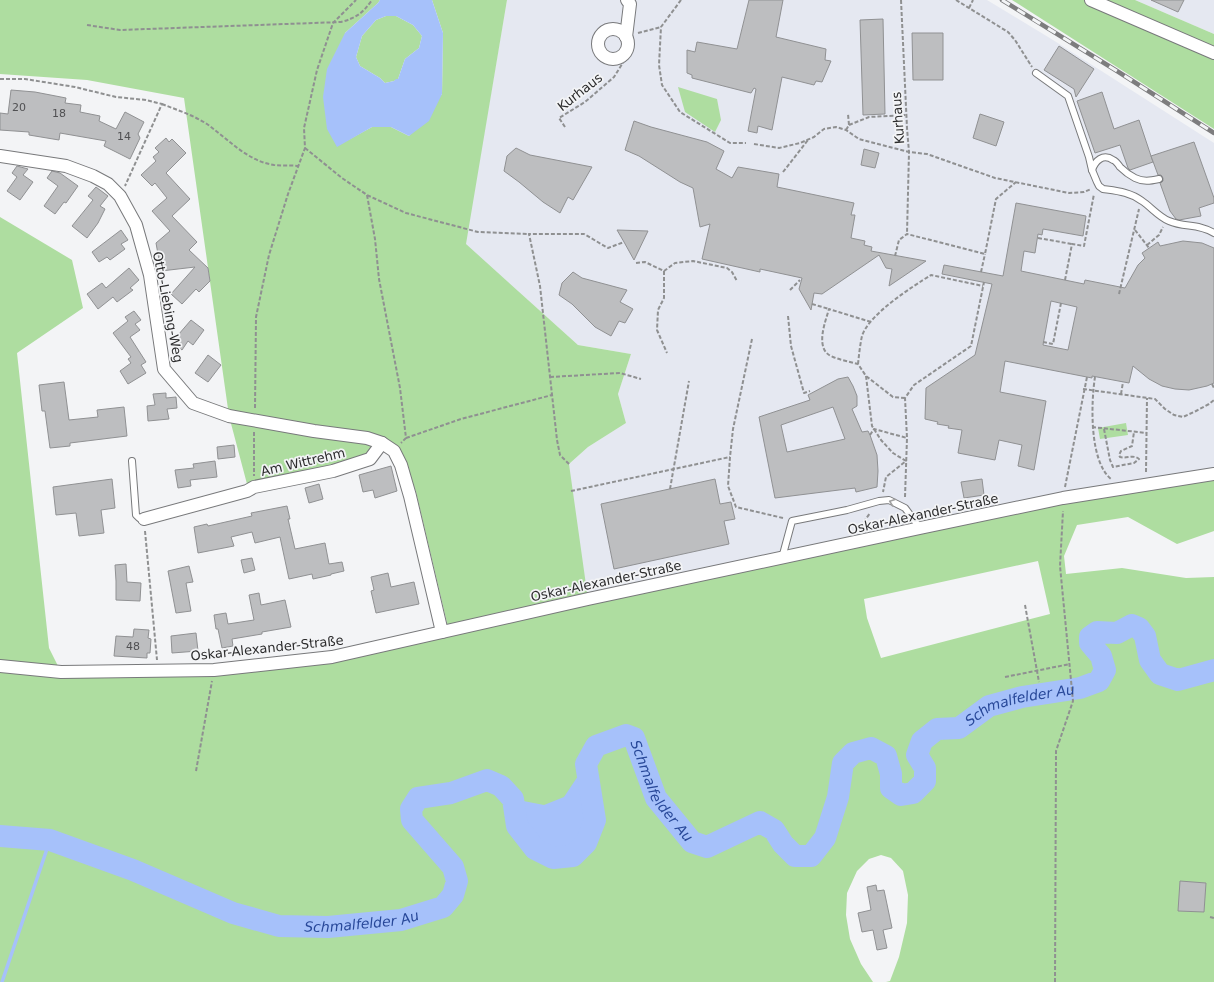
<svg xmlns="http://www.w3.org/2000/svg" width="1214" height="982" font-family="'DejaVu Sans',sans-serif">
	<rect width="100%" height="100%" fill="#f3f4f6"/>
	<g fill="#e5e8f1">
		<polygon points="507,0 987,0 1053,40 1214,143 1214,474 588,599 571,496 569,464 588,447 626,423 618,394 631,354 578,345 465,244"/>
		<polygon points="1135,0 1214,0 1214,34"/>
	</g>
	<g fill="#aedda0" fill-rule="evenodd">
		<path d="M0,0H380L378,3L345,33L337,146L372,127H391L409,136L442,94L443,33L432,0H507L466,244L578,345L631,354L618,394L626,423L588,447L569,464L588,599L1214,474V531L1177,544L1128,517L1077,525L1064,556L1066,574L1122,568L1186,578L1214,577V982H886L890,981L899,957L907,923L908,895L903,871L891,858L881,855L869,859L857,871L847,893L846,915L850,939L861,964L873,982H0V217L72,260L83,308L17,353L49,648L61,672L158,671L332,657L448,627L416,492L405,461L382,443L369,457L252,486L247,484L229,416L184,98L87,80L0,74ZM1038,561L1050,614L881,658L867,618L864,599Z"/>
		<polygon points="1012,0 1135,0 1214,34 1214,129"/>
		<polygon points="386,16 396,16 413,25 422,36 419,48 405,59 398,79 394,81 385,83 380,78 360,66 356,57 362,36 376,20"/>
		<polygon points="678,87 717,99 721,120 715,132 685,112"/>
		<polygon points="1126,423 1128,435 1100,439 1098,428"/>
	</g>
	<g fill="#a6c1fa" fill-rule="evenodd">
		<path d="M380,0H432L443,33L442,94L429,121L409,136L391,127H372L337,147L327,129L323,97L327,69L345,33L378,3ZM386,16H396L413,25L422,36L419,48L405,59L398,79H396L394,81L385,83L380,78L360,66L356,57L362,36L376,20Z"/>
		<polygon points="586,764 595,820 586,843 573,856 553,858 535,849 517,826 513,799 544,805 564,797"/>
	</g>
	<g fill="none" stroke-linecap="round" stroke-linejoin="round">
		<polyline stroke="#a6c1fa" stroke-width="3.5" points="2,982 50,840"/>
		<path stroke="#a6c1fa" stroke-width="22" id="s1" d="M0,836L50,840L133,870L233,913L279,926L328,927L401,920L443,907L453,895L457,881L453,867L412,820L411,809L418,798L451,793L487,780L501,786L513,799L517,826L535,849L553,858L573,856L586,843L595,820L586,764L596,746L626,735L634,738L656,798L692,842L707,847L760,822L774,830L783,844L795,856H811L825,838L838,797L843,763L853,753L871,748L886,756L891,774V788L901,795L913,793L925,781V768L917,755L922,741L937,729L959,728L989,706L1022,697L1080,688L1099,681L1105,670L1101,656L1090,643V637L1097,632L1117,633L1132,625L1139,628L1145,636L1150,660L1160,674L1178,680L1214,670"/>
	</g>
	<g fill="#bdbec0" stroke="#909193" fill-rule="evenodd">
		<polygon points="749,0 783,0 776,37 826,49 825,60 831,61 822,82 816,81 814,85 782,77 772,130 758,126 757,133 748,131 756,89 754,88 751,93 692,78 692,75 687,73 687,50 695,52 697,42 737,49"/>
		<polygon points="1151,0 1184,0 1178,12"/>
		<polygon points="883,19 885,114 863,115 860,20"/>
		<polygon points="912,33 943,33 943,80 913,80"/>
		<polygon points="1059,46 1094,69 1076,97 1074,89 1044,70"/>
		<polygon points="11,90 35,92 66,98 65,103 81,105 80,112 100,116 99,121 116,129 125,112 144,122 138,134 140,138 130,159 104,146 106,141 60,133 59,140 29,135 29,132 0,130 0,113 8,114"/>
		<polygon points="1102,92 1114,129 1139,120 1153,162 1130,170 1128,168 1120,145 1095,153 1077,101"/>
		<polygon points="980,114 1004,122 996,146 973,138"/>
		<polygon points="634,121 651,127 707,142 724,151 716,169 732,178 738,167 779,174 777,187 854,203 851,215 855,215 851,238 865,241 864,245 872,247 871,251 926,261 889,286 892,269 886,268 879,255 822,294 814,293 811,310 799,289 802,278 760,269 760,272 702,259 710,224 700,227 693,188 680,182 639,156 625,150"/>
		<polygon points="166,138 169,142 172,139 186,153 166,173 190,199 172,216 197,242 189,250 208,268 210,281 199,292 196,289 182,304 171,294 195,267 161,271 156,243 170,231 152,211 167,198 155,183 152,186 141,175 156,161 153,157 159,152 155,148"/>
		<polygon points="1194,142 1214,198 1214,203 1199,208 1201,216 1179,220 1176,219 1170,211 1160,183 1163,181 1163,178 1161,175 1158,175 1151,156"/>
		<polygon points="516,148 530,155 592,167 573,200 568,197 560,213 543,202 519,182 504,171 507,156"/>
		<polygon points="864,149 879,153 875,168 861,165"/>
		<polygon points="17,166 28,169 23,175 33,182 20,200 7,191 17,177 12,173"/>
		<polygon points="52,171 60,173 78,186 66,203 64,202 55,214 44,206 58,186 47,178"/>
		<polygon points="96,187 108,196 100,206 105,209 98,223 87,238 72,226 93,200 88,196"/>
		<path d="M1016,203L1086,216L1083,236L1043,229L1042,235L1038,234L1035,253L1024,251L1021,271L1084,284L1085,280L1125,288L1138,265L1145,258L1142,253L1158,242L1160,246L1183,241L1202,243L1214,248V383L1207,386L1189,390L1175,389L1162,386L1149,379L1133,366L1129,383L1092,376V378L1005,361L1000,392L1046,401L1034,470L1018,466L1022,445L999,440L995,460L958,453L962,430L948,428L949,426L937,424L938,422L925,419L926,388L975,355L992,284L942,274L944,265L1003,276ZM1051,301L1077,307L1068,350L1043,345Z"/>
		<polygon points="121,230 128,240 121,244 125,249 110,260 107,257 99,262 92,252"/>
		<polygon points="617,230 648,231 634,260 624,242"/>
		<polygon points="129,268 139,280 130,288 133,290 117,302 113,297 98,309 87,294 102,283 106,288"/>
		<polygon points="573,272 582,278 627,290 620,302 633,309 625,323 619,321 611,336 595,327 572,304 559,295 562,283"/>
		<polygon points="134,311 141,320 135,324 140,330 130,337 146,362 141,365 146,373 128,384 120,371 131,363 128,359 131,357 113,333 128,321 125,317"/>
		<polygon points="191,320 204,330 193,345 188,341 182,350 172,342"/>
		<polygon points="208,355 221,365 208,382 195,373"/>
		<path d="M848,377L853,386L857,396V406L852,409L862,432L868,431L870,435L877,455L878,471L877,487L856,492L855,488L775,498L759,417L810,400L808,395L838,379ZM833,407L845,439L787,452L781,425Z"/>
		<polygon points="64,382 69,420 98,417 97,410 124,407 127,436 70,443 70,446 50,448 45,411 42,411 39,385"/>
		<polygon points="166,393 166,398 176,397 177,408 167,409 169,419 148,421 147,406 155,405 153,394"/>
		<polygon points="234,445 235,457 218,459 217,447"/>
		<polygon points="215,461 217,477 190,480 191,486 178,488 175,470 194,468 193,464"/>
		<polygon points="391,466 397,491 375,498 373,490 363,492 359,475"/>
		<polygon points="112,479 115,508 101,510 104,533 79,536 76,513 56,515 53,487"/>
		<polygon points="715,479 720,504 731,502 735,519 724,521 729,544 614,569 601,504"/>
		<polygon points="982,479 984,495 964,498 961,482"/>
		<polygon points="319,484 323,499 309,503 305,488"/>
		<polygon points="287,506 290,519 288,519 295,549 325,543 329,564 342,562 344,571 331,574 331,575 313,579 312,574 289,579 280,537 255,543 252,532 231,537 234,546 198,553 194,527 207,524 208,526 252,516 251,513"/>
		<polygon points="252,558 255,570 244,573 241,560"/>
		<polygon points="126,564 127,582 141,583 140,601 116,600 116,581 115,565"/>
		<polygon points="189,566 193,582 186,583 191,611 176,613 168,571"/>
		<polygon points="388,573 391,587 414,582 419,604 376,613 371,591 374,590 371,577"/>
		<polygon points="259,593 261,605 285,600 291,627 262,632 262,634 232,639 233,646 222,648 218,629 216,629 214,615 226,613 228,624 254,620 249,595"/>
		<polygon points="134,629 149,630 148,638 151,639 150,653 147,653 147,658 114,656 116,636 133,637"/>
		<polygon points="196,633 198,651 172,653 171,636"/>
		<polygon points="1180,881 1206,883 1204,912 1178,911"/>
		<polygon points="876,885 877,891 884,890 892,928 883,930 887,948 877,950 873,930 862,932 858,913 871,910 867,887"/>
	</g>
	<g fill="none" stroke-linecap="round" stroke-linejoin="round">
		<defs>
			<g id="service">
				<path d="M1036,73L1068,96L1089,157L1092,170L1097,182L1099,186L1103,189C1117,191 1130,192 1142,201C1151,207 1159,217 1169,221C1185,228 1197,223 1214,233"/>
				<path d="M1092,170C1095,161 1103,153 1113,160C1116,161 1118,164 1120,167C1124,171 1129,175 1135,178C1143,182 1150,181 1159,179"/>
				<polyline points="132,461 136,515 139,518 144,519"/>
				<polyline points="782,558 792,521 847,510 879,501 889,500 905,508 920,528"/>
			</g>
			<g id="minor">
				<polyline points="1091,0 1214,53"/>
				<circle cx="613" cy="44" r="15"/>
				<polyline points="626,37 630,4 627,0"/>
				<polyline points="0,156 66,166 93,176 108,184 120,196 136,225 150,275 164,369 193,403 229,416 314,431 367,438 382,443 394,451 401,465 410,496 442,632"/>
				<polyline points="144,519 247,491 254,487 333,471 370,459 382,443"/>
				<polyline points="0,666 61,672 214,670 332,657 588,599 920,528 1063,498 1214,474"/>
			</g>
		</defs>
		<use href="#service" stroke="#78797b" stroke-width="8"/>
		<use href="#minor" stroke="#78797b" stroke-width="14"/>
		<g stroke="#8f9091" stroke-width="2" stroke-dasharray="4 2" stroke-linecap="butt">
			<polyline points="681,0 661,27 659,65 662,85 680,112 730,143 746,143"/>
			<polyline points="901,0 907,128 909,152 907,234"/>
			<polyline points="956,0 1008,32 1015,40 1032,67"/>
			<polyline points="969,8 973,0"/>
			<path d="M87,25L120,30L341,22C356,18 363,13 372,0"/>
			<polyline points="638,33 661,27"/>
			<polyline points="0,79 25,79 75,87 116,97 146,100 162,104 125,186"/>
			<path d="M162,104C177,110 193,115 207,124C228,139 247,161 274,165C282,166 291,165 299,166"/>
			<polyline points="849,125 869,117 906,115"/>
			<polyline points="565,127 559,118 585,102 614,77 629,53 630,47"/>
			<polyline points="846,130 849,125 848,114"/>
			<polyline points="754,144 779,148 800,143 814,137 824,129 836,127 846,130 859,139 909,152 927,154 995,178 1069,193 1084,192 1091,189"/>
			<polyline points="305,148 342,178 367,195 406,213 478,232 529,234"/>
			<polyline points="783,172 808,140"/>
			<polyline points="367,195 375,239 379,279 400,388 406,438 401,443"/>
			<polyline points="1135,230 1149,248"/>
			<polyline points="1038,238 1072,244"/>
			<polyline points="1147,245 1159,235 1163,227"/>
			<polyline points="895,256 899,240 907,234 985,254 996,199 1016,182"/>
			<polyline points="636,263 645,262 664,271 675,263 693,261 727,268 732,272 737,281"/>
			<polyline points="664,271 664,298 658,310 657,330 667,353"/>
			<polyline points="981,272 985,254"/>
			<polyline points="1065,280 1072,244 1084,246 1094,194"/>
			<polyline points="790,290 800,280"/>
			<polyline points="1119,294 1139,209"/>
			<polyline points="812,304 829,309"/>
			<polyline points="788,316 791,346 804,393 810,391"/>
			<path d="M871,322L829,309C825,323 814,350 833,357C841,360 850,362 858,364L866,376L893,397L905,398"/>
			<polyline points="752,339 733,429 730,457 728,486 736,507 783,518"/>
			<polyline points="1043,342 1053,344 1061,303"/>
			<path d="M858,364C859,355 860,345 862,336C869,314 912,287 931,275L983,286"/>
			<polyline points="866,376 872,426 881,440 893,453 906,461 886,477 883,492"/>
			<polyline points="550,377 620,373 641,379"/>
			<path d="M1095,377C1091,402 1089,461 1111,479"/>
			<polyline points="1212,384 1214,388"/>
			<polyline points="1083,389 1155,399 1165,409 1174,415 1183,417 1196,411 1209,404 1214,400"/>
			<polyline points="1121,394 1123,382"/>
			<polyline points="255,408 256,317 269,255 288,194 305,148 304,128 317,70 333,23 356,0"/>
			<polyline points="1092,427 1147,433"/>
			<path d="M1104,429L1110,460L1113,467L1134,463L1139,459C1133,454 1127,459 1120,457L1119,455L1121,451L1132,446L1134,432"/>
			<polyline points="254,432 254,476"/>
			<polyline points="870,435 874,429 907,438"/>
			<polyline points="406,438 461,419 552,395"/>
			<polyline points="569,464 560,455 557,440 540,286 529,234 584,234 608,248 624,242"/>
			<polyline points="1146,472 1147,398"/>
			<polyline points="1065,487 1087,377"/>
			<polyline points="670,489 689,381"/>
			<polyline points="571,491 730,457"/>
			<polyline points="905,497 907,438 905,398 914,385 971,346 984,282"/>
			<polyline points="862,528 863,523 870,513"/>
			<polyline points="145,531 157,660"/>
			<polyline points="1025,605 1039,682"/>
			<polyline points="1005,677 1070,664"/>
			<polyline points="196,771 212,681"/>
			<polyline points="1210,917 1214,918"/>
			<polyline points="1055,982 1056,751 1073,701 1060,566 1063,511"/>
		</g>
		<use href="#service" stroke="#fff" stroke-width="6"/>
		<use href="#minor" stroke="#fff" stroke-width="12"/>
		<defs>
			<polyline id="rail" points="1002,0 1117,71 1214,133"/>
		</defs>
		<use href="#rail" stroke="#7d7d7e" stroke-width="4.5"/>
		<use href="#rail" stroke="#f3f4f6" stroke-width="3" stroke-dasharray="9" stroke-linecap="butt"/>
	</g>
	<defs><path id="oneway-chevron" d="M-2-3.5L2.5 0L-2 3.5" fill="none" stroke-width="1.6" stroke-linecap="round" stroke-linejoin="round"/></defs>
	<use stroke="#a0a0a0" href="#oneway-chevron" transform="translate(892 502) rotate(-160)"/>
	<g text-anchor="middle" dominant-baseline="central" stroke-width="3.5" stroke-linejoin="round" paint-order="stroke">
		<g font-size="11" fill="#505052">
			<text x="19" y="107">20</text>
			<text x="59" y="113">18</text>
			<text x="124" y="136">14</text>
			<text x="133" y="646">48</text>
		</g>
		<g font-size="13" fill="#2c2c2d" stroke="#f3f4f6">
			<text transform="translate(580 92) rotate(-38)">Kurhaus</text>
			<text transform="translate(898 118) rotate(-94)">Kurhaus</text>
			<text transform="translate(168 307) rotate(79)">Otto-Liebing-Weg</text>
			<text transform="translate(303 462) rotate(-13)">Am Wittrehm</text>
			<text transform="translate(923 514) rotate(-12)">Oskar-Alexander-Straße</text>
			<text transform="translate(606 581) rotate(-12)">Oskar-Alexander-Straße</text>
			<text transform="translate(267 648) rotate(-6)">Oskar-Alexander-Straße</text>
		</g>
		<g font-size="14" font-style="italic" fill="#284899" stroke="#f3f4f6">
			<text stroke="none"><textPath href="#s1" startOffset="1591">Schmalfelder Au</textPath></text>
			<text stroke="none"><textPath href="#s1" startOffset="1015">Schmalfelder Au</textPath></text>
			<text stroke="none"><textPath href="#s1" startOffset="378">Schmalfelder Au</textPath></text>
		</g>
	</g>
</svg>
